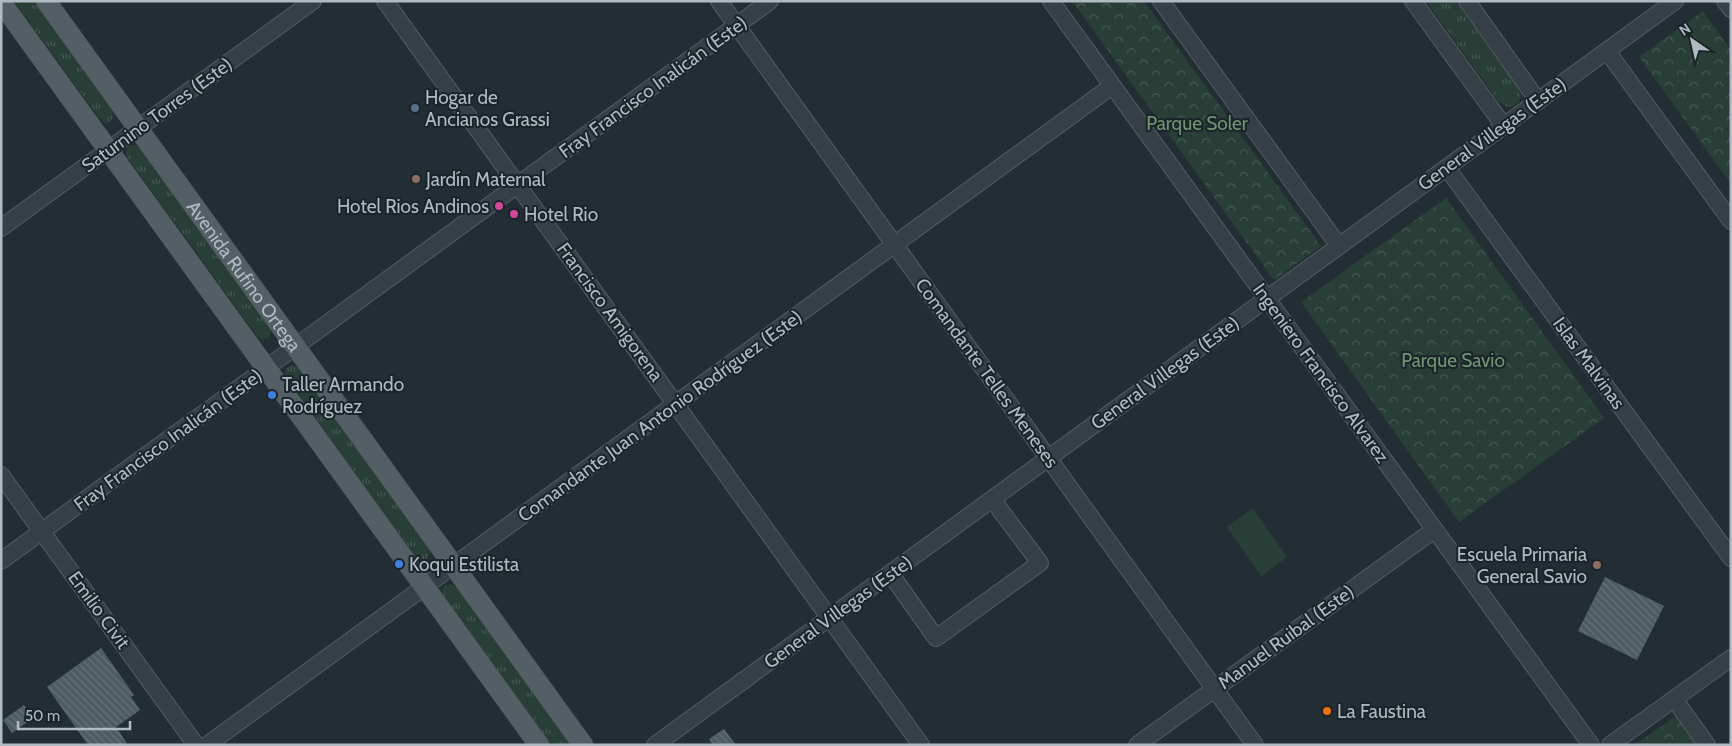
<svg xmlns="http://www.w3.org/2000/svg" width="1732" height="746" font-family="Cabin,sans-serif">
	<defs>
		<pattern id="grass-tufts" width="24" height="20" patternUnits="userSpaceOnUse" patternTransform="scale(1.25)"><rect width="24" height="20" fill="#2a3e38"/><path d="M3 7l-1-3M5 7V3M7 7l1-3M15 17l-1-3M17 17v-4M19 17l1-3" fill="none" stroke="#465853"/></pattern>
		<pattern id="park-crowns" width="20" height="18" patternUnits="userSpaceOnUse" patternTransform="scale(1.25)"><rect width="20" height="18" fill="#2a3e38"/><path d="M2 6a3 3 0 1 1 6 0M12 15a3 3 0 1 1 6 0" fill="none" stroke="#465853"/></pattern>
		<pattern id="building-back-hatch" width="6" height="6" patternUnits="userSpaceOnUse" patternTransform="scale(1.25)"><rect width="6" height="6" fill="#4d5b62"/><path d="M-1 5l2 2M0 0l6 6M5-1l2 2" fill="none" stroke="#647077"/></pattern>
	</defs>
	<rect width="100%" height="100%" fill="#222e34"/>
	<g fill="url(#grass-tufts)">
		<polygon points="14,1 33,1 112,111 113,117 110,122 105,123 100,119"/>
		<polygon points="1426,1 1455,1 1519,89 1521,98 1516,105 1507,107 1499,102"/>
		<polygon points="135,145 139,148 270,328 271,334 268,339 262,339 257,336 127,157 126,151 129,146"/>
		<polygon points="294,365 299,369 429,549 430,554 427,559 421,560 416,557 286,377 285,371 288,367"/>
		<polygon points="451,584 456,587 570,745 551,745 443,595 442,590 445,585"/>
	</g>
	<g fill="url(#park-crowns)">
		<polygon points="1072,1 1144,1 1321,246 1274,280"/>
		<polygon points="1703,11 1731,50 1731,184 1639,57"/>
		<polygon points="1446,198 1604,418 1459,522 1301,302"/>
		<polygon points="1677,715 1698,745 1635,745"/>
	</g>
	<polygon fill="#2a3e38" points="1253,508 1287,557 1261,576 1227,527"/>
	<g fill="url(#building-back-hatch)">
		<polygon points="1605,577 1664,606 1637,660 1578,631"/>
		<polygon points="101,648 134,695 131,697 140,710 116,727 128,745 88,745 47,687"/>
		<polygon points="24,705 33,718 12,733 3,720"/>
		<polygon points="724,729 736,745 713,745 709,739"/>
	</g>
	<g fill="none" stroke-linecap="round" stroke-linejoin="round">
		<defs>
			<g id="minor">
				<polyline points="385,1 921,745"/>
				<polyline points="719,1 1255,745"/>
				<polyline points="1051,1 1591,745"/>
				<polyline points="1161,1 1339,246"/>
				<polyline points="1413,1 1504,126"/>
				<polyline points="1467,1 1538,101"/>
				<polyline points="1725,1 1731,9"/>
				<polyline points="1607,51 1731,221"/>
				<polyline points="1447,168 1731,558"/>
				<polyline points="1,228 313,1"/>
				<polyline points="1,475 196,745"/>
				<polyline points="1,561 770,1"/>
				<polyline points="890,573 936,638 1040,563 992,499"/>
				<polyline points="1674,699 1707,745"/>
				<polyline points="207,745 1112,86"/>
				<polyline points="655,745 1675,1"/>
				<polyline points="1137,745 1434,530"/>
				<polyline points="1610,745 1731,658"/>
			</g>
			<g id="major">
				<path id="s1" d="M46,1L583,745"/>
				<polyline points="1,2 539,745"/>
			</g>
		</defs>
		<use href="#minor" stroke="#525d63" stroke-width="18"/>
		<use href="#major" stroke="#414b51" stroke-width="21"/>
		<use href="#minor" stroke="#353f45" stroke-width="16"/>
		<use href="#major" stroke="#535e65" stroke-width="20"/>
	</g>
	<circle fill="#5c6f8a" stroke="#1a2429" stroke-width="2" cx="415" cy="108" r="5"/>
	<g fill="#8d6e63" stroke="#1a2429" stroke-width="2">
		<circle cx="416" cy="179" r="5"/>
		<circle cx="1597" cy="565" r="5"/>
	</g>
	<g fill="#d1479c" stroke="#1a2429" stroke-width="2">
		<circle cx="499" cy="206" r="5"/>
		<circle cx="514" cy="214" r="5"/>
	</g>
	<g fill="#3f7fe0" stroke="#1a2429" stroke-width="2">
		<circle cx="272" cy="395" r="5"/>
		<circle cx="399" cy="564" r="5"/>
	</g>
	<circle fill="#e8710a" stroke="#1a2429" stroke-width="2" cx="1327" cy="711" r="5"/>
	<g text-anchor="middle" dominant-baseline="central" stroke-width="4" stroke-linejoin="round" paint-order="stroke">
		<g font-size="19" fill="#afbac2" stroke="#1a2429">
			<text transform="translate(653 87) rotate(-36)">Fray Francisco Inalicán (Este)</text>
			<text transform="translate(157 115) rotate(-36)">Saturnino Torres (Este)</text>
			<text transform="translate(1492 134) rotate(-36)">General Villegas (Este)</text>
			<text stroke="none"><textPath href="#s1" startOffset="339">Avenida Rufino Ortega</textPath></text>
			<text transform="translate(610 312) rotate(54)">Francisco Amigorena</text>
			<text transform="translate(1589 363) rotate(54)">Islas Malvinas</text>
			<text transform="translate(987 373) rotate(54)">Comandante Telles Meneses</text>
			<text transform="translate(1165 373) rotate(-36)">General Villegas (Este)</text>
			<text transform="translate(1321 373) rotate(54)">Ingeniero Francisco Alvarez</text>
			<text transform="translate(660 416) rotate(-36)">Comandante Juan Antonio Rodríguez (Este)</text>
			<text transform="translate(168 440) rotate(-36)">Fray Francisco Inalicán (Este)</text>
			<text transform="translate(99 610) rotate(54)">Emilio Civit</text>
			<text transform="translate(838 612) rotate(-36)">General Villegas (Este)</text>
			<text transform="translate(1286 637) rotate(-36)">Manuel Ruibal (Este)</text>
		</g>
		<g font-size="19" fill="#afbac2" stroke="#1a2429" text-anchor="start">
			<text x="425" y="97">Hogar de<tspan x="425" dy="22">Ancianos Grassi</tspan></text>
			<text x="426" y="179">Jardín Maternal</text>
			<text x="489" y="206" text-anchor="end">Hotel Rios Andinos</text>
			<text x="524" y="214">Hotel Rio</text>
			<text x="282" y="384">Taller Armando<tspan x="282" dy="22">Rodríguez</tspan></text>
			<text x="1587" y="554" text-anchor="end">Escuela Primaria<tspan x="1587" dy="22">General Savio</tspan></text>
			<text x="409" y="564">Koqui Estilista</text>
			<text x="1337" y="711">La Faustina</text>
		</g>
		<g font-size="19" fill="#709570" stroke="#1a2429">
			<text x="1197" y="123">Parque Soler</text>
			<text x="1453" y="360">Parque Savio</text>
		</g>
	</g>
	<rect width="1732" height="746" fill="none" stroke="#afbac2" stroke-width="5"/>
	<g transform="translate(1692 40) rotate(326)" stroke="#1a2429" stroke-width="4" paint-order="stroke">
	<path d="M0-4L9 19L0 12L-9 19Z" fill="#afbac2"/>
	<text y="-8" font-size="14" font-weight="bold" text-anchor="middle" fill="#afbac2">N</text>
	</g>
	<path d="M18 721v8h112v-8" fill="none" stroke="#afbac2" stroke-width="2.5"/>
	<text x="25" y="721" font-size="15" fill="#afbac2" stroke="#1a2429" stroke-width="4" paint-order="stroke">50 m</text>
</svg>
